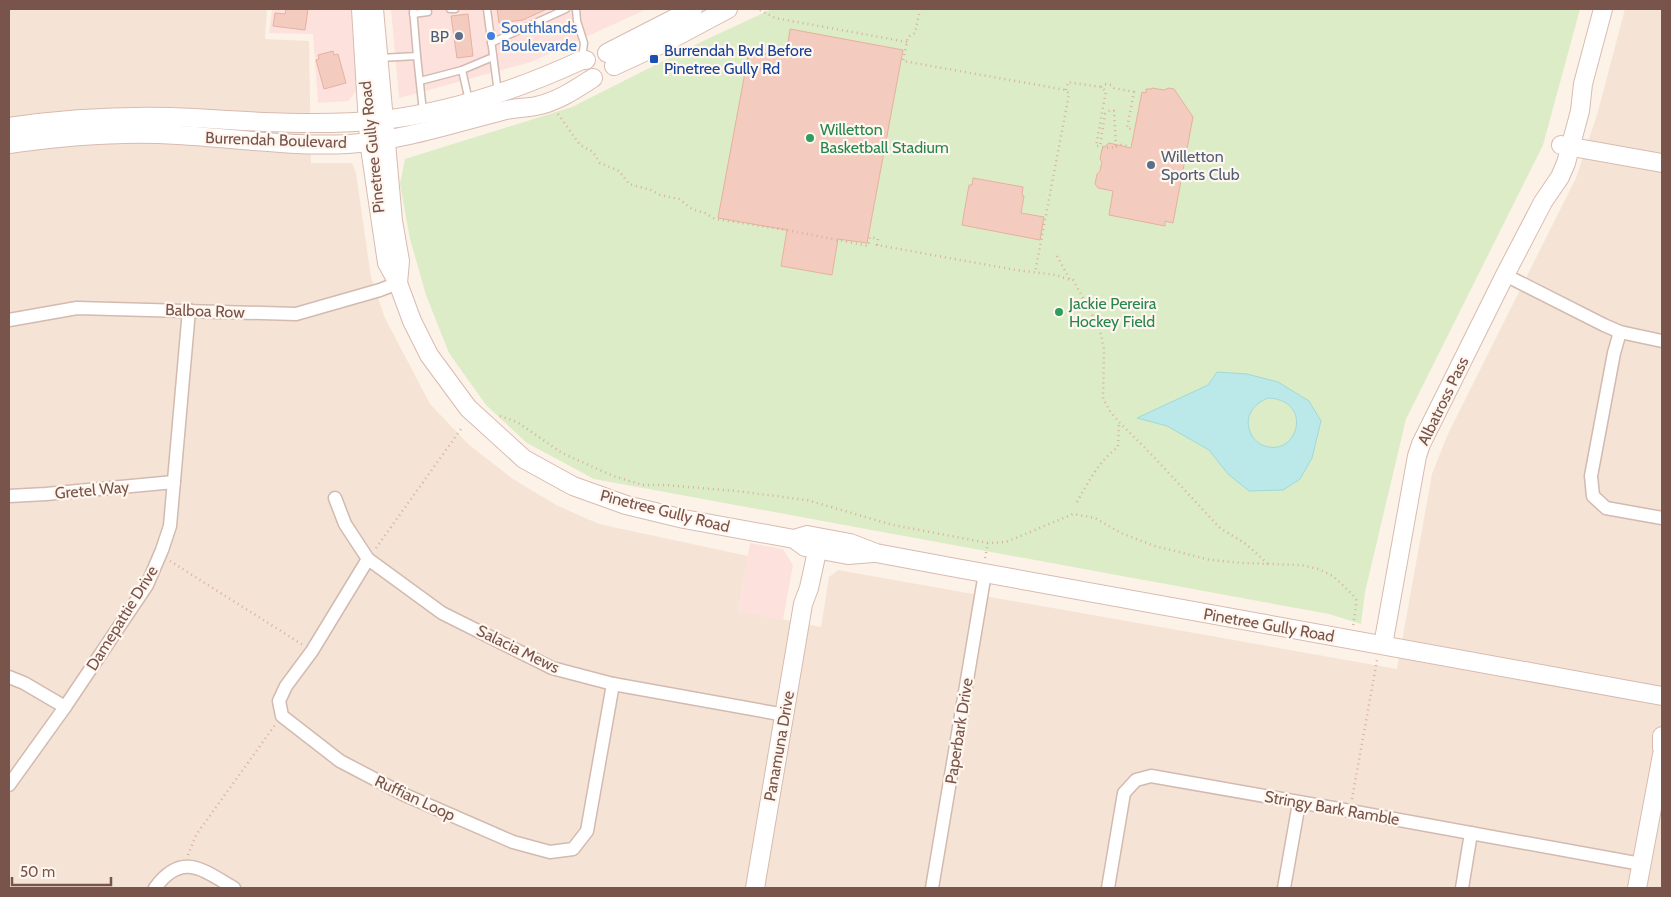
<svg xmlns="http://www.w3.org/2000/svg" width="1671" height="897" font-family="Cabin,sans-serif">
	<rect width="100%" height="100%" fill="#fdf2e8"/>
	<polygon fill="#f5e3d6" points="9,9 267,9 265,39 309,41 311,163 352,163 356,173 371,277 385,318 430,404 468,444 513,479 556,505 599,524 748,556 738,610 821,627 829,577 838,570 1397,669 1432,474 1447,436 1576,178 1597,115 1625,9 1662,9 1662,888 9,888"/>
	<g fill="#fde1dc">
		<polygon points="272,9 354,9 359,88 348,101 318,103 313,34 269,33"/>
		<polygon points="391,9 647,9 531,62 399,98"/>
		<polygon points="750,543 783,549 793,565 783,620 738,612"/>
	</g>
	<polygon fill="#dbecc6" points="772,9 1580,9 1543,145 1406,419 1365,592 1361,624 1329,614 594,479 527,443 486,405 449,353 426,295 410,239 400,184 405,159 572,107 703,41"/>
	<path fill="#bbe8e8" stroke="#a1d9da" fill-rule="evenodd" d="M1217,372L1247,374L1278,382L1309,401L1321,421L1312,458L1300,479L1283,490L1249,491L1228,474L1209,450L1167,426L1137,418L1208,385ZM1268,398C1314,400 1298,457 1265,446C1259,444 1254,440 1251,434C1243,417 1253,404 1268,398Z"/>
	<g fill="#f3ccbf" stroke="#e7b09f">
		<polygon points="286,9 308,9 305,30 273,26 275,13 285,14"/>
		<polygon points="497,9 547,9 523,20 499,23"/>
		<polygon points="468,14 473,56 457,58 451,16"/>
		<polygon points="790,29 903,50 867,243 838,239 832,275 781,266 787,230 718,218 749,51 786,57"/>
		<polygon points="333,51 334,55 338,54 346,83 324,89 316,60 319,59 318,55"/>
		<polygon points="1152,88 1164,90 1169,88 1174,89 1193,117 1173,223 1165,221 1165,226 1109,215 1113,191 1098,188 1095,184 1097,174 1100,171 1102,162 1100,159 1102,149 1109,143 1131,148 1142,92 1146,93 1146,89 1152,89"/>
		<polygon points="973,178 1023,187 1022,195 1024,196 1021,213 1044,217 1040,240 962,225 969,185 972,185"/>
	</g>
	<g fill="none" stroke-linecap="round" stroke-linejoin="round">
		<defs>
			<g id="lane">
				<polyline points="450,9 455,9"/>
				<polyline points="487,9 498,93"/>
				<polyline points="576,9 577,21 584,43 582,59"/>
				<polyline points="413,14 428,12"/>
				<polyline points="491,43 566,9"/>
				<polyline points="417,56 423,112"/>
				<polyline points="380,58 417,56 413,9"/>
				<polyline points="462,70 469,101"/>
				<polyline points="420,81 462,70 493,57"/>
			</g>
			<g id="street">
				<polyline points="1505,275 1604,325 1620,332 1662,341"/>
				<polyline points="9,320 77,308 296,314 380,290 398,283"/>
				<polyline points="1620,332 1614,353 1591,476 1593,496 1606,508 1662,518"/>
				<polyline points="9,496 46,494 174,482"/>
				<polyline points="335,498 345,524 368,559 442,613 552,668 613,684 785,715"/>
				<polyline points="368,559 312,651 286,686 279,701 282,716 340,761 405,795 513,842 550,852 573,849 587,831 613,684"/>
				<polyline points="9,677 24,683 65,707"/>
				<polyline points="9,785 65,707 147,585 162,550 170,526 189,310"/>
				<path d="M155,888C182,851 203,870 234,888"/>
				<polyline points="932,888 985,573"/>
				<polyline points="1108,888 1124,793 1136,780 1151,776 1350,811 1641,864"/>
				<polyline points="1284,888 1299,803"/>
				<polyline points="1462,888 1471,833"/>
			</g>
			<g id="secondary">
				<polyline points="361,9 369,141 387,263 398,283 412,321 429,355 468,408 524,459 573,486 626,505 684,519 794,539 805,547 848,555 873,553"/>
				<polyline points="374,9 393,221 400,261 398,283"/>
				<polyline points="607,53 693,9"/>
				<polyline points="614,66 666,42 728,9"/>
				<path d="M9,127C70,118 132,115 194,118C256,122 321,126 383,120C453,112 519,89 582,60H586"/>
				<path d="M9,144C65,136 122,131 178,135C234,138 291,147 348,144C401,141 451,124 502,111C513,108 525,108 536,106C557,102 576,89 593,78"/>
				<polyline points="1561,145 1662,163"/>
				<polyline points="794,539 807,535 850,543 876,553 951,567 1662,696"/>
				<polyline points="1383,645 1417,456 1421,444 1505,275 1543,202 1560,177 1566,163 1580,111 1583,84 1603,9"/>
				<polyline points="1662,736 1662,748"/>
				<polyline points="755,888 803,604 809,588 820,538"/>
				<polyline points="1637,888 1662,755"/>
			</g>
		</defs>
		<use href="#lane" stroke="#d3bab0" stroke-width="9"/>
		<use href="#street" stroke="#d3bab0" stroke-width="15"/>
		<use href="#secondary" stroke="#d8bbb0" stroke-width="20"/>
		<g stroke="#d9afa1" stroke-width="2.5" stroke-dasharray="1 4" stroke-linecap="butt">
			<polyline points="920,9 915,33 908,37 903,61 1066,90 1069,94 1035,273"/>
			<polyline points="760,10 775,18 907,42"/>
			<polyline points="1101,87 1105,84 1111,85 1114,88 1134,92 1127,128 1134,130"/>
			<polyline points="1066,90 1068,82 1101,87 1106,91 1096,146 1100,146 1105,114 1110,110 1114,111 1116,147 1106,148 1100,146"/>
			<polyline points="558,114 580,145 593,152 600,163 619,171 629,184 651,190 660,195 679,199 692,209 705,213 715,219 787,230 868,246 870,237 878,239 877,245 1016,270 1056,275 1070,280"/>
			<polyline points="1116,147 1121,145 1130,146"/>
			<polyline points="1057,256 1070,280 1073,280 1098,325 1102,339 1104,350 1103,399 1110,411 1119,422 1151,454 1220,528 1246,544 1268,564"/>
			<polyline points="500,416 517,422 562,453 613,476 643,485 665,485 736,491 807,500 893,525 988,543 1006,542 1073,514 1095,518 1121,533 1155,546 1210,560 1243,563 1301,565 1318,569 1333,576 1353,595 1356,600 1356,607 1353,626"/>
			<path d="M1077,502C1089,481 1098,462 1118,447L1119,422"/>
			<polyline points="376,548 461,429"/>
			<polyline points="985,558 988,543"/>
			<polyline points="170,561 303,645"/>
			<polyline points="1352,799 1377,660"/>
			<polyline points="188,855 196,835 275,725"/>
		</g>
		<use href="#lane" stroke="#fff" stroke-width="6"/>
		<use href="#street" stroke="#fff" stroke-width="12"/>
		<use href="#secondary" stroke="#fff" stroke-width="18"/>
	</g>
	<g fill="#5c6f8a" stroke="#fff7ef" stroke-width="2">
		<circle cx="459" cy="36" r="5"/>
		<circle cx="1151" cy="165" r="5"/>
	</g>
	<circle fill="#3f7fe0" stroke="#fff7ef" stroke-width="2" cx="491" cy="36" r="5"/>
	<rect fill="#1a4fb4" stroke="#fff7ef" stroke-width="2" x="649" y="54" width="10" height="10" rx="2.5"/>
	<g fill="#2e9e5b" stroke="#fff7ef" stroke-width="2">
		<circle cx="810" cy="138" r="5"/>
		<circle cx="1059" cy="312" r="5"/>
	</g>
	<g text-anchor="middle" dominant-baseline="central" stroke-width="4.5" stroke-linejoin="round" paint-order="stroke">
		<g font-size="16" fill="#366cbe" stroke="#fff7ef" text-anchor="start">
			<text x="501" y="27">Southlands<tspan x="501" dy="18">Boulevarde</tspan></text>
		</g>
		<g font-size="16" fill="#4e5e75" stroke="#fff7ef" text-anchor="end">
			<text x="449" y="36">BP</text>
			<text x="1161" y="156" text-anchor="start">Willetton<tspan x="1161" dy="18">Sports Club</tspan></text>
		</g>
		<g font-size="16" fill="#164399" stroke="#fff7ef" text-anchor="start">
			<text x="664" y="50">Burrendah Bvd Before<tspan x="664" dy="18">Pinetree Gully Rd</tspan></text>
		</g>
		<g font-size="16" fill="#27864d" stroke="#fff7ef" text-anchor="start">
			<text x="820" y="129">Willetton<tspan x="820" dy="18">Basketball Stadium</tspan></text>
			<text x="1069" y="303">Jackie Pereira<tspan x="1069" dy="18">Hockey Field</tspan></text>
		</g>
		<g font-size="16" fill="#79544b" stroke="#fff7ef">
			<text transform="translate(276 140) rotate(2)">Burrendah Boulevard</text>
			<text transform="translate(372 147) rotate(-96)">Pinetree Gully Road</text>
			<text transform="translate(205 311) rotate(2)">Balboa Row</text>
			<text transform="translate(1443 401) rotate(-64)">Albatross Pass</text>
			<text transform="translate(92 490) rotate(-5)">Gretel Way</text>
			<text transform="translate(665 511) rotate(14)">Pinetree Gully Road</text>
			<text transform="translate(122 618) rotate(-58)">Damepattie Drive</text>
			<text transform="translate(1269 625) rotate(10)">Pinetree Gully Road</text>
			<text transform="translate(518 649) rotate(26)">Salacia Mews</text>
			<text transform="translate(959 731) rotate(-81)">Paperbark Drive</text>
			<text transform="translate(779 746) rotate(-80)">Panamuna Drive</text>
			<text transform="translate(415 798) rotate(25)">Ruffian Loop</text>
			<text transform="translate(1332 808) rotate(10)">Stringy Bark Ramble</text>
		</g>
	</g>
	<rect width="1671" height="897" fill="none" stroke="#79544b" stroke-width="20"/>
	<path d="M12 877v8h99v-8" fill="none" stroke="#79544b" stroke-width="2.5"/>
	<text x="20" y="877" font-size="15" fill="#79544b" stroke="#fff7ef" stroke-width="4" paint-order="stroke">50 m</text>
</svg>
